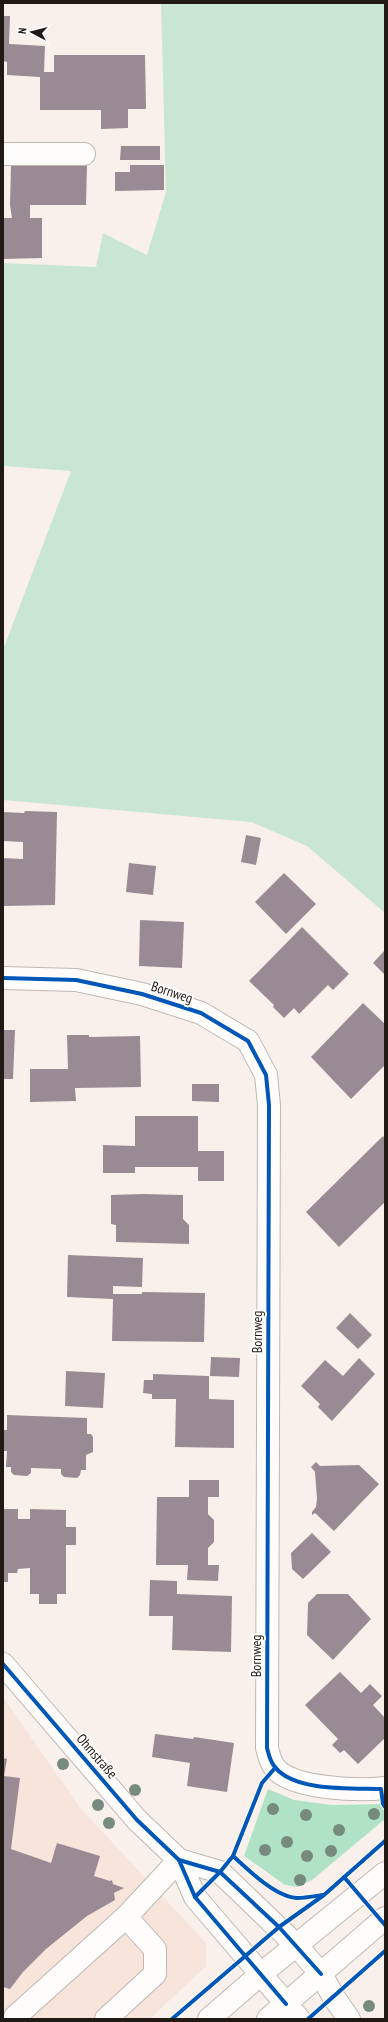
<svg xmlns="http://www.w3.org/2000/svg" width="388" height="2022" font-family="'PT Sans Narrow',sans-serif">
	<rect width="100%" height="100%" fill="#f9f0ec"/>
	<polygon fill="#f7e5db" points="3,1697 81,1809 206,1943 206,1966 150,2019 3,2019"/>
	<polygon fill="#c9e6d2" points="161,3 385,3 385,913 307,846 251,822 3,800 3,650 71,471 3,466 3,263 96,267 103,233 147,255 166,192"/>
	<polygon fill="#b0e2c6" points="268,1789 294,1800 332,1805 385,1804 385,1819 312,1880 298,1887 285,1885 244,1856"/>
	<g fill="#9a8a93">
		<polygon points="3,16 10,16 9,44 45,46 44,72 54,72 54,55 145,55 146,109 128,109 128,128 101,129 101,110 40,110 40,77 7,75 7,62 3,61"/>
		<polygon points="121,146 160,146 160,160 120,160"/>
		<polygon points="87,165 86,205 30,205 30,218 42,218 42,258 3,259 3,218 12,218 10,205 11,166"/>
		<polygon points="130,165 164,165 164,190 115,191 115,172 130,172"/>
		<polygon points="25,811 57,812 55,905 3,906 3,858 23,859 23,842 3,841 3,812 24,813"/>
		<polygon points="246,835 261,838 256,865 241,862"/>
		<polygon points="129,863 156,866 153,895 126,892"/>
		<polygon points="284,873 316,904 286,934 255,902"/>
		<polygon points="140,920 184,922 182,968 139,966"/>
		<polygon points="302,927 349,974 333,990 328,985 299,1014 294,1008 284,1018 273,1007 274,1005 249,981"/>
		<polygon points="385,950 385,975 373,963"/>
		<polygon points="363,1003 385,1024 385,1065 351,1099 311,1057"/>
		<polygon points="3,1030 15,1030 13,1079 3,1079"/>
		<polygon points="67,1035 89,1035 89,1037 140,1036 141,1087 75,1088 76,1101 30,1102 30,1069 68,1069"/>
		<polygon points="192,1084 219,1084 219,1102 192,1101"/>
		<polygon points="135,1116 198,1116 198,1151 224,1151 224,1181 198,1181 198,1167 135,1167 135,1173 103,1173 103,1145 135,1146"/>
		<polygon points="383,1136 385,1139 385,1202 339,1247 306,1212"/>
		<polygon points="143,1194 183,1195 183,1219 189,1225 189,1244 116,1242 116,1225 111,1224 111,1195"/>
		<polygon points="68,1255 143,1258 142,1287 113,1286 113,1294 142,1294 142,1292 205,1293 204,1342 112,1341 113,1299 67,1297"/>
		<polygon points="350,1313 372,1335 358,1349 336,1328"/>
		<polygon points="211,1357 240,1358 239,1377 210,1376"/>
		<polygon points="359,1358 375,1374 332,1421 318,1407 320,1404 301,1386 325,1360 343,1376"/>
		<polygon points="66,1371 105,1373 103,1408 65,1406"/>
		<polygon points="153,1374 209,1376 209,1399 234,1400 234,1448 175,1447 176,1399 152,1399 152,1394 143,1393 144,1380 153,1380"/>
		<polygon points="7,1415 87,1418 87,1434 91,1434 93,1437 93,1452 86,1455 86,1470 81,1470 80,1475 77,1478 64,1477 61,1474 61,1469 31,1468 31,1473 27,1476 14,1475 11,1472 11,1467 6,1467 7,1451 3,1451 3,1430 7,1430"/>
		<polygon points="316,1462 320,1466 359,1465 379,1484 334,1531 315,1513 312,1515 312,1512 316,1507 317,1498 315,1472 311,1467"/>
		<polygon points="189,1480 219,1480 219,1497 208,1497 208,1514 214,1520 214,1542 208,1548 208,1565 219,1565 218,1581 187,1580 188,1565 156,1565 157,1497 189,1497"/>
		<polygon points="3,1509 18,1509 18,1519 30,1519 30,1509 66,1510 66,1527 76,1527 76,1545 66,1545 66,1594 57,1594 57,1604 39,1604 39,1594 30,1594 30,1568 18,1569 17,1573 8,1573 8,1582 3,1582"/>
		<polygon points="312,1533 331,1552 303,1579 292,1569 291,1553"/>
		<polygon points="150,1580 177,1581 177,1594 232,1596 231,1652 172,1650 173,1616 149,1616"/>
		<polygon points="317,1594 348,1594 371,1619 333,1660 307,1635 308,1603"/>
		<polygon points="340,1672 361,1693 370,1684 382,1696 373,1705 385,1718 385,1738 358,1764 344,1750 340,1753 332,1745 338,1739 305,1705"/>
		<polygon points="155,1734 193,1739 194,1737 234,1743 227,1792 187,1786 190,1763 152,1757"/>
		<polygon points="3,1758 7,1759 4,1776 20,1778 11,1849 51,1863 57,1843 100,1856 94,1876 110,1881 112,1880 113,1884 124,1888 114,1893 115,1900 87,1916 46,1949 23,1972 10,1989 3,1987"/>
	</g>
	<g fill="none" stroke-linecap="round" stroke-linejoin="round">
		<defs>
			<g id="minor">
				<polyline points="3,154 84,154"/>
				<path d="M3,978L76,980L142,994L201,1013L248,1041L266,1075L269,1105L267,1748C269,1755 270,1762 275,1768C292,1789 359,1791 385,1788"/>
				<polyline points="3,1664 137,1820 179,1860 195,1897 299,2019"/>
				<polyline points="179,1860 220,1872 297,1946 321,1974 333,1996 349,2019"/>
				<polyline points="15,2017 126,1917 179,1860"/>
				<polyline points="106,2019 155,1974 155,1949 126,1917"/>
			</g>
			<g id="major">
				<polyline points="209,2019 262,1973 385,1873"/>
				<polyline points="268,2019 385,1918"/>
			</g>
		</defs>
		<use href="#minor" stroke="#c0b7b3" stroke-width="24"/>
		<use href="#major" stroke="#c0b7b3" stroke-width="24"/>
		<use href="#minor" stroke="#fefdfc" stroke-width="22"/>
		<use href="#major" stroke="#fefdfc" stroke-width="22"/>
		<defs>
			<g id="cycleway">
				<path d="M3,978L76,980L142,994L201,1013L248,1041L266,1075L269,1105L267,1748C269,1755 270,1762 275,1767C294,1792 353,1788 381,1789L383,1804L385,1807"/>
				<polyline points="3,1664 137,1820 179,1860 195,1897 286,2004"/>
				<path d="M233,1856C248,1870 277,1898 298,1898C306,1898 315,1896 323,1895"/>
				<polyline points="179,1860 220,1872 279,1927 321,1974"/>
				<polyline points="344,1877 385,1925"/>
				<polyline points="195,1897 220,1872 233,1856 262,1783 275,1768"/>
				<polyline points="172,2019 279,1927 324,1895 385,1841"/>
				<polyline points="308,2019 385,1951"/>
			</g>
		</defs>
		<use href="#cycleway" stroke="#fff" stroke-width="6"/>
		<use href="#cycleway" stroke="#0057b8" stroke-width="4"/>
	</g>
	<g fill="#768a7d">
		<circle cx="63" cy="1764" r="6"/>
		<circle cx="135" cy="1790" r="6"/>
		<circle cx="98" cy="1805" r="6"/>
		<circle cx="273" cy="1809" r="6"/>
		<circle cx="374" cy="1814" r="6"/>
		<circle cx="306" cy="1815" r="6"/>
		<circle cx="109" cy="1823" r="6"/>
		<circle cx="339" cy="1830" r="6"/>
		<circle cx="287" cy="1842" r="6"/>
		<circle cx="265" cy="1850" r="6"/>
		<circle cx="331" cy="1851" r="6"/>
		<circle cx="307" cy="1856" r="6"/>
		<circle cx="300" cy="1880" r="6"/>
		<circle cx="369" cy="2006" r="6"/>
	</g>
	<g text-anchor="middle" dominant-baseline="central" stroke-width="4" stroke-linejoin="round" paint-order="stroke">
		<g font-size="14" fill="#211914" stroke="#fff">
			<text transform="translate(172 992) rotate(18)">Bornweg</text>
			<text transform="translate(257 1332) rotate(-90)">Bornweg</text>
			<text transform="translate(256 1656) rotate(-90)">Bornweg</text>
			<text transform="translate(97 1756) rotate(49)">Ohmstraße</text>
		</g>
	</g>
	<rect width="388" height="2022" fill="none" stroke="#211914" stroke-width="8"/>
	<g transform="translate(32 32) rotate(277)" stroke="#ffffff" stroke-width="3" paint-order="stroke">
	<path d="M0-3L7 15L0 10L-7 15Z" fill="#211914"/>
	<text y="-6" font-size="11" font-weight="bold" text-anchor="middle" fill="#211914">N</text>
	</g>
</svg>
